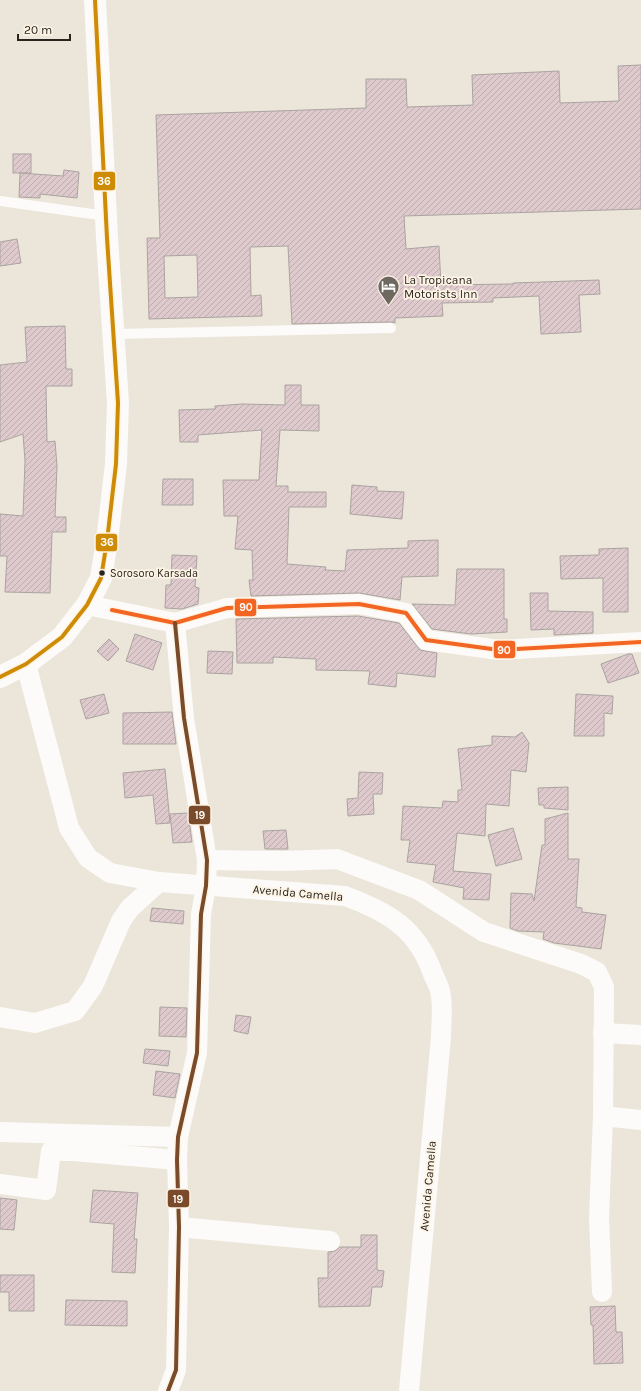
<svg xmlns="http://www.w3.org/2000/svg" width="641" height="1391" font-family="Karla,sans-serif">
	<defs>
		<pattern id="building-hatch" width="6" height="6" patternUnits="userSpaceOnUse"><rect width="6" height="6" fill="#dec9cd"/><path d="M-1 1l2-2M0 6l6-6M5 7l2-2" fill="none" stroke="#beacb0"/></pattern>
	</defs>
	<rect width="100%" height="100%" fill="#ece5da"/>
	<g fill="url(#building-hatch)" stroke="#aaa4a0" fill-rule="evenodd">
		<path d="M641,65V209L404,216L406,249L439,246L441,285L513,284V283L599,280L600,294L579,295L581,332L541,334L539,296L493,298V302L442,303L443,316L395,318V323L391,322L292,324L288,246L250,247L251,296L261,295L262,316L149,319L147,238H160L156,115L366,108V79H406L407,107L473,105L472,75L559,71L560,103L619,101L618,66ZM197,255L198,297L165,298L164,256Z"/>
		<rect x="13" y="154" width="18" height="19"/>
		<polygon points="64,170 79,172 77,198 40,194 40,198 19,197 20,173 63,176"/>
		<polygon points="17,239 21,263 0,266 0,242"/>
		<polygon points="65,326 66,369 72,369 72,386 46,386 47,442 55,441 57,466 55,517 66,517 66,532 52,532 50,593 5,592 7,556 0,556 0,514 23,516 25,461 23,434 0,442 0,365 27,362 25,327"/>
		<polygon points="285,385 301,385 301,405 319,405 319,431 280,430 276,486 288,486 288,492 326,492 326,507 289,507 287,564 326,567 325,570 345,571 347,550 408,548 408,541 438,540 438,576 402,577 400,600 359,593 251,596 249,580 253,580 252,550 235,549 238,516 224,516 223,480 259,480 262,430 198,435 198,442 180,442 179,410 215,409 215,406 242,404 285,405"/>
		<polygon points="163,479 193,479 193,505 162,505"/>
		<polygon points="352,485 377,487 377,491 404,492 402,519 350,514"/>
		<polygon points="628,548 628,612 603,612 603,578 561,579 560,556 599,555 599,549"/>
		<polygon points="172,555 197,556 195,587 199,588 198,604 182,609 165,608 166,585 171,585"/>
		<polygon points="457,569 504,569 504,619 507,619 507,632 471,634 432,629 412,604 455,605"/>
		<polygon points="530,593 548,593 548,611 593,612 593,633 554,635 554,629 531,630"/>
		<polygon points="358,616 399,623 420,650 437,653 435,677 397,673 396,687 368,684 370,671 316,670 316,659 273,657 273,663 237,663 236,619"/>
		<polygon points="135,634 162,643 153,670 126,661"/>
		<polygon points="109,639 119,649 108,661 97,651"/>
		<polygon points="208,651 233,652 232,674 207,673"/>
		<polygon points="628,654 632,654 639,673 608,683 601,664"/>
		<polygon points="104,694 109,713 86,719 80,700"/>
		<polygon points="576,694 613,696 612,714 604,713 604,736 574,736"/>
		<polygon points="172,712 176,744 123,744 123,713"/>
		<polygon points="522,732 529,743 526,772 511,770 509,806 486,804 485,836 457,833 453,871 491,874 489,900 463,899 464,888 433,882 436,865 407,862 410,840 401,840 403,806 442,808 443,801 458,802 458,790 462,790 458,749 492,745 492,736 515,737"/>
		<polygon points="165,769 170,823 156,824 153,795 125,798 123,773"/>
		<polygon points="359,772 383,773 382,794 373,794 374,814 348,816 347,799 358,798"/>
		<polygon points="568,787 568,810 544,808 544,805 539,805 538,788"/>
		<polygon points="188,813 192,842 173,843 170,814"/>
		<polygon points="568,813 568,859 579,859 576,907 582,908 582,912 606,915 601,949 554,943 543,939 544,932 518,931 510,928 511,893 532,894 534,901 542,845 545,845 545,819"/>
		<polygon points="513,828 522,859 496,866 488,835"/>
		<polygon points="286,830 288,849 265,849 263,831"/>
		<polygon points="152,908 184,911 183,924 150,921"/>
		<polygon points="160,1007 187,1008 186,1037 159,1036"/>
		<polygon points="236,1015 251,1017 248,1034 234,1031"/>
		<polygon points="145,1049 170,1051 168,1066 143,1063"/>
		<polygon points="156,1071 180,1074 175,1098 153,1095"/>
		<polygon points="93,1190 138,1193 134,1239 137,1239 135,1273 112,1272 114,1224 90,1222"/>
		<polygon points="0,1198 17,1200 14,1230 0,1229"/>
		<polygon points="361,1235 377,1235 377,1270 384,1271 382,1287 372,1287 370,1306 319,1307 318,1278 328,1278 328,1252 335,1251 340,1247 361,1247"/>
		<polygon points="0,1275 34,1275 34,1311 9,1311 9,1292 0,1292"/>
		<polygon points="66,1300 127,1301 127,1326 65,1325"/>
		<polygon points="615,1306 616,1332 622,1332 623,1363 594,1364 593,1325 591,1325 590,1307"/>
	</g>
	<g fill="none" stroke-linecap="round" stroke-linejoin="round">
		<g stroke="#fcfbf9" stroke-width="10">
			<polyline points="0,201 106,216"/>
			<polyline points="114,334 391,328"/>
		</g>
		<g stroke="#fcfbf9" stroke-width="20">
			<polyline points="87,605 175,623 227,608 359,604 406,613 426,640 499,650 641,642"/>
			<path d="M26,664L69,828L88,858L110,873L159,882L345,896C388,912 417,928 433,974C436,981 441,989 441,997C443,1010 441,1024 441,1037L409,1391"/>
			<polyline points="207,860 283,861 337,859 419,890 484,932 581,964 597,972 604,987 603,1116 641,1120"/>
			<polyline points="0,1017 35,1023 75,1011 93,986 121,921 130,908 159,882"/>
			<polyline points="603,1033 641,1035"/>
			<polyline points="0,1132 178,1137"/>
			<polyline points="0,1184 46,1190 51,1151 73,1151 177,1160"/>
			<polyline points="179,1227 330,1241"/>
			<polyline points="602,1292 599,1218 603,1116"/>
			<polyline points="168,1391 176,1370 179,1227 177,1160 178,1137 197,1053 201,914 206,886 207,860 184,718 175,623"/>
		</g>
		<polyline stroke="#fcfbf9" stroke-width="22" points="0,677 26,664 62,637 87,605 101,578 107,541 116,464 118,403 107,238 95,0"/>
		<defs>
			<polyline id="bus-1" points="112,610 175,623 227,608 359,604 406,613 426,640 499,650 641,642"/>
			<polyline id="bus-2" points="0,677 26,664 62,637 87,605 101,578 107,541 116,464 118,403 107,238 95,0"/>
			<polyline id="bus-3" points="168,1391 176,1370 179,1227 177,1160 178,1137 197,1053 201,914 206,886 207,860 184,718 175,623"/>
		</defs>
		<use href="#bus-1" stroke="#fef4e5" stroke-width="7"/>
		<use href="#bus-2" stroke="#fef4e5" stroke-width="7"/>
		<use href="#bus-3" stroke="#fef4e5" stroke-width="7"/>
		<use href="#bus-1" stroke="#f26522" stroke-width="4"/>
		<use href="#bus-2" stroke="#ce8c06" stroke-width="4"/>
		<use href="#bus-3" stroke="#7a4b2a" stroke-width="4"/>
	</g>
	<defs>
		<symbol id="hotel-pin" viewBox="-11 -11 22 30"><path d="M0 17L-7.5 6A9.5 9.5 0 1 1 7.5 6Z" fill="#6d6860" stroke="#fef4e5"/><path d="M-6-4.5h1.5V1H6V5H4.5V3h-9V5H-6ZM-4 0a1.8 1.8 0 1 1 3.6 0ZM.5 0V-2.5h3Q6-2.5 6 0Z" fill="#fff"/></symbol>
	</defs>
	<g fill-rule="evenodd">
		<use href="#hotel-pin" x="376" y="274" width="25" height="34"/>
	</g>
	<circle fill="#29251e" stroke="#fef4e5" stroke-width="1.5" cx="102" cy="573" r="3.5"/>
	<g text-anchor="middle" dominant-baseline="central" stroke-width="3.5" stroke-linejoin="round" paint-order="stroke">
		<g font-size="11" fill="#29251e" stroke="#fef4e5" text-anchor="start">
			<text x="110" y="573">Sorosoro Karsada</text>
		</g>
		<g font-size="12" fill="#29251e" stroke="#fef4e5" text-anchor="start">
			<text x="404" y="280">La Tropicana<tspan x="404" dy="14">Motorists Inn</tspan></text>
		</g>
		<g font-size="12" fill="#29251e" stroke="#fef4e5">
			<text transform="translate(298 893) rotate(5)">Avenida Camella</text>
			<text transform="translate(428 1186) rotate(-85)">Avenida Camella</text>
		</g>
	</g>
	<g stroke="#fef4e5" stroke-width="1.5">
		<rect x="93" y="171" width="23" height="20" rx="4" fill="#ce8c06"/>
		<rect x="95" y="533" width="23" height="19" rx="4" fill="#ce8c06"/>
		<rect x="234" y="598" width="23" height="19" rx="4" fill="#f26522"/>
		<rect x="493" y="640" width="23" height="19" rx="4" fill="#f26522"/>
		<rect x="188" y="805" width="23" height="20" rx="4" fill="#7a4b2a"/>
		<rect x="167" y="1189" width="23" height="19" rx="4" fill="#7a4b2a"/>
	</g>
	<g font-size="11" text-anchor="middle" font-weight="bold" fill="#fff">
		<text x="104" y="185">36</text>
		<text x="107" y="546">36</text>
		<text x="246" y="611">90</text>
		<text x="504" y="654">90</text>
		<text x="200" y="819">19</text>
		<text x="178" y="1203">19</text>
	</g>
	<path d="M18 34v6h52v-6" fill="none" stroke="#29251e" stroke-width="2"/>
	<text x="24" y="34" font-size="12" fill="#29251e" stroke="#fef4e5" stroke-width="3" paint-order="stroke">20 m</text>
</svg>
